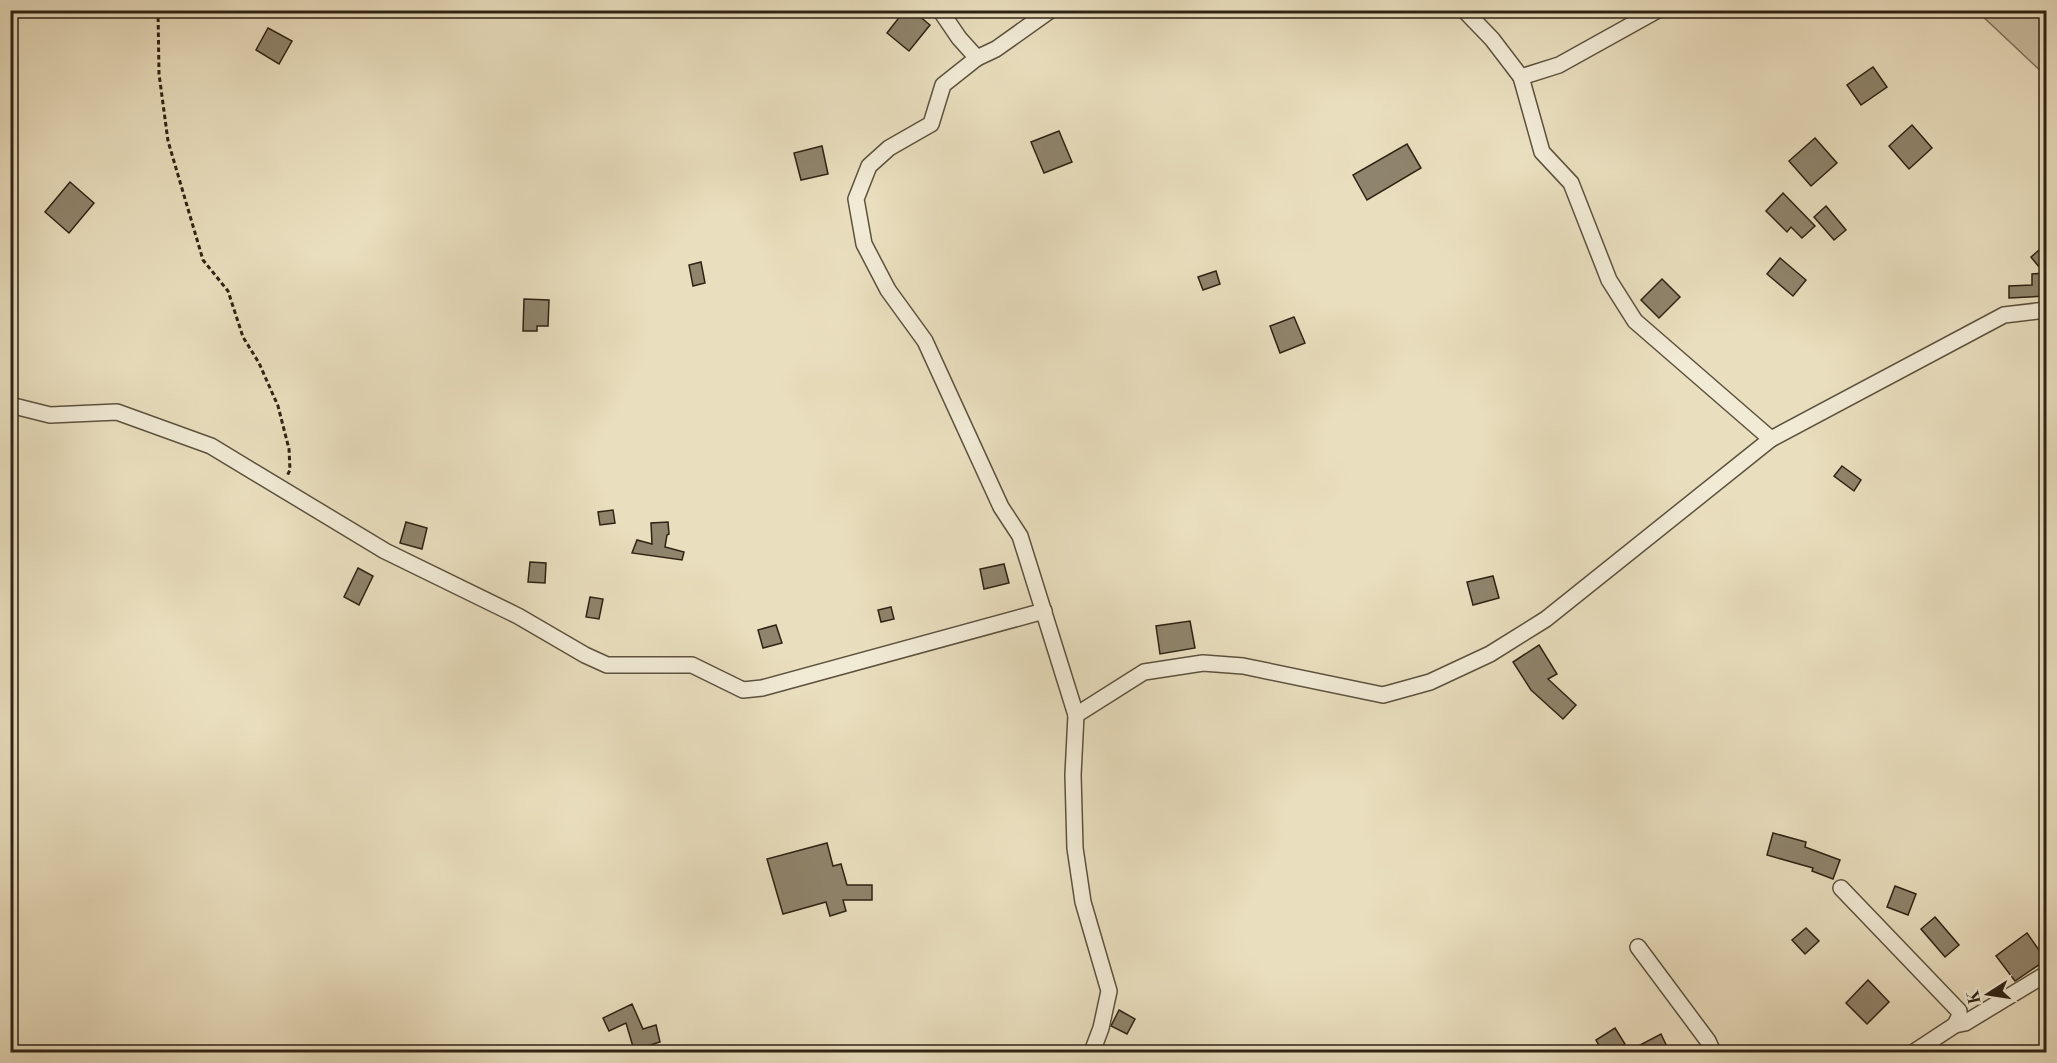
<svg xmlns="http://www.w3.org/2000/svg" width="2057" height="1063" font-family="'Libre Bodoni',serif">
	<rect width="100%" height="100%" fill="#e9debe"/>
	<filter id="stains"><feTurbulence type="fractalNoise" baseFrequency=".00333" numOctaves="4"/><feColorMatrix values="0 0 0 0 .2 0 0 0 0 .09 0 0 0 0 .02 0 0 0 .5 -.17"/></filter>
	<radialGradient id="worn" r=".72"><stop offset=".6" stop-color="#630" stop-opacity="0"/><stop offset="1" stop-color="#630" stop-opacity=".3"/></radialGradient>
	<polygon fill="#c9bea1" stroke="#7c705a" stroke-width="1.5" points="1977,11 2046,11 2046,76"/>
	<g fill="#8f846c" stroke="#2e2314" stroke-width="1.5">
		<polygon points="905,10 912,10 930,25 909,51 887,33"/>
		<polygon points="268,28 292,41 279,64 256,50"/>
		<polygon points="1873,67 1887,87 1861,105 1847,85"/>
		<polygon points="1912,125 1932,148 1909,169 1889,146"/>
		<polygon points="1059,131 1072,162 1044,173 1031,142"/>
		<polygon points="1815,138 1837,163 1811,186 1789,161"/>
		<polygon points="1407,144 1421,168 1367,200 1353,175"/>
		<polygon points="822,146 828,174 801,180 794,153"/>
		<polygon points="70,182 94,203 69,233 45,212"/>
		<polygon points="1783,193 1815,226 1802,238 1791,227 1787,232 1766,211"/>
		<polygon points="1826,206 1846,230 1834,240 1814,217"/>
		<polygon points="2046,244 2046,296 2009,298 2009,286 2032,285 2032,274 2044,273 2031,257"/>
		<polygon points="1780,258 1806,280 1793,296 1767,274"/>
		<polygon points="701,262 705,283 693,286 689,265"/>
		<polygon points="1216,271 1220,284 1203,290 1198,277"/>
		<polygon points="1662,279 1680,297 1659,318 1641,300"/>
		<polygon points="524,299 549,300 548,326 537,326 537,331 523,331"/>
		<polygon points="1294,317 1305,343 1280,353 1270,326"/>
		<polygon points="1842,466 1861,480 1854,491 1834,476"/>
		<polygon points="613,510 615,523 600,525 598,512"/>
		<polygon points="406,522 427,528 422,549 400,543"/>
		<polygon points="668,522 669,534 667,535 665,547 684,552 682,560 632,553 637,540 652,544 651,523"/>
		<polygon points="530,562 546,563 545,583 528,582"/>
		<polygon points="1004,564 1009,583 984,589 980,569"/>
		<polygon points="358,568 373,576 359,605 344,597"/>
		<polygon points="1493,576 1499,598 1473,605 1467,582"/>
		<polygon points="590,597 603,599 599,619 586,617"/>
		<polygon points="891,607 894,619 881,622 878,610"/>
		<polygon points="1190,621 1195,648 1160,654 1156,626"/>
		<polygon points="776,625 782,643 763,648 758,630"/>
		<polygon points="1539,645 1557,674 1548,679 1576,705 1563,719 1531,690 1513,662"/>
		<polygon points="1773,833 1806,842 1805,847 1840,860 1833,879 1812,871 1813,868 1767,855"/>
		<polygon points="827,843 833,866 841,864 847,885 872,885 872,900 843,900 846,911 830,916 826,902 783,914 767,859"/>
		<polygon points="1895,886 1916,894 1908,915 1887,907"/>
		<polygon points="1935,917 1959,945 1945,957 1921,929"/>
		<polygon points="1806,928 1819,941 1805,954 1792,940"/>
		<polygon points="2027,933 2046,960 2015,981 1996,956"/>
		<polygon points="1868,980 1889,1002 1867,1024 1846,1003"/>
		<polygon points="632,1004 643,1029 656,1025 660,1042 634,1050 626,1023 609,1031 603,1018"/>
		<polygon points="1119,1010 1135,1019 1127,1034 1111,1026"/>
		<polygon points="1615,1028 1625,1044 1611,1053 1603,1053 1596,1040"/>
		<polygon points="1661,1034 1670,1053 1625,1053"/>
	</g>
	<g fill="none" stroke-linecap="round" stroke-linejoin="round">
		<defs>
			<g id="minor">
				<polyline points="940,10 959,38 977,58 996,49 1051,10"/>
				<polyline points="1464,10 1492,39 1521,77 1559,65 1658,10"/>
				<polyline points="977,58 943,85 931,124 889,148 869,166 856,199 864,244 888,290 925,341 1001,507 1020,536 1076,715 1073,775 1075,848 1083,902 1109,991 1101,1028 1092,1052"/>
				<polyline points="10,405 50,415 117,412 211,446 385,551 518,616 585,655 607,665 692,665 743,690 762,688 1044,611"/>
				<polyline points="1771,439 2004,315 2046,310"/>
				<polyline points="1076,715 1144,672 1203,663 1243,666 1383,695 1430,682 1490,654 1546,619 1771,439 1635,321 1609,280 1571,183 1542,152 1521,77"/>
				<polyline points="1841,888 1959,1011 1959,1017 1955,1025"/>
				<polyline points="1638,947 1708,1041 1713,1052"/>
				<polyline points="1914,1052 1955,1025 1965,1023 2046,974"/>
			</g>
		</defs>
		<use href="#minor" stroke="#5d523e" stroke-width="18"/>
		<polyline stroke="#2e2314" stroke-width="3" stroke-dasharray="4.5 3" stroke-linecap="butt" points="158,10 159,74 168,141 203,260 228,291 243,337 259,363 278,406 289,449 290,470 287,476"/>
		<use href="#minor" stroke="#f1ead5" stroke-width="15"/>
	</g>
	<rect width="2057" height="1063" fill="none" stroke="#e9debe" stroke-width="36"/>
	<rect x="12" y="12" width="2033" height="1039" fill="none" stroke="#2e2314" stroke-width="3"/>
	<rect x="18" y="18" width="2021" height="1027" fill="none" stroke="#2e2314" stroke-width="1.5"/>
	<g transform="translate(1988 994) rotate(258)" stroke="#f1ead5" stroke-width="4.5" paint-order="stroke">
	<path d="M0-4.5L10 22L0 15L-10 22Z" fill="#2e2314"/>
	<text y="-9" font-size="16" font-weight="bold" text-anchor="middle" fill="#2e2314">K</text>
	</g>
	<rect width="100%" height="100%" filter="url(#stains)"/>
	<rect width="100%" height="100%" fill="url(#worn)"/>
</svg>
